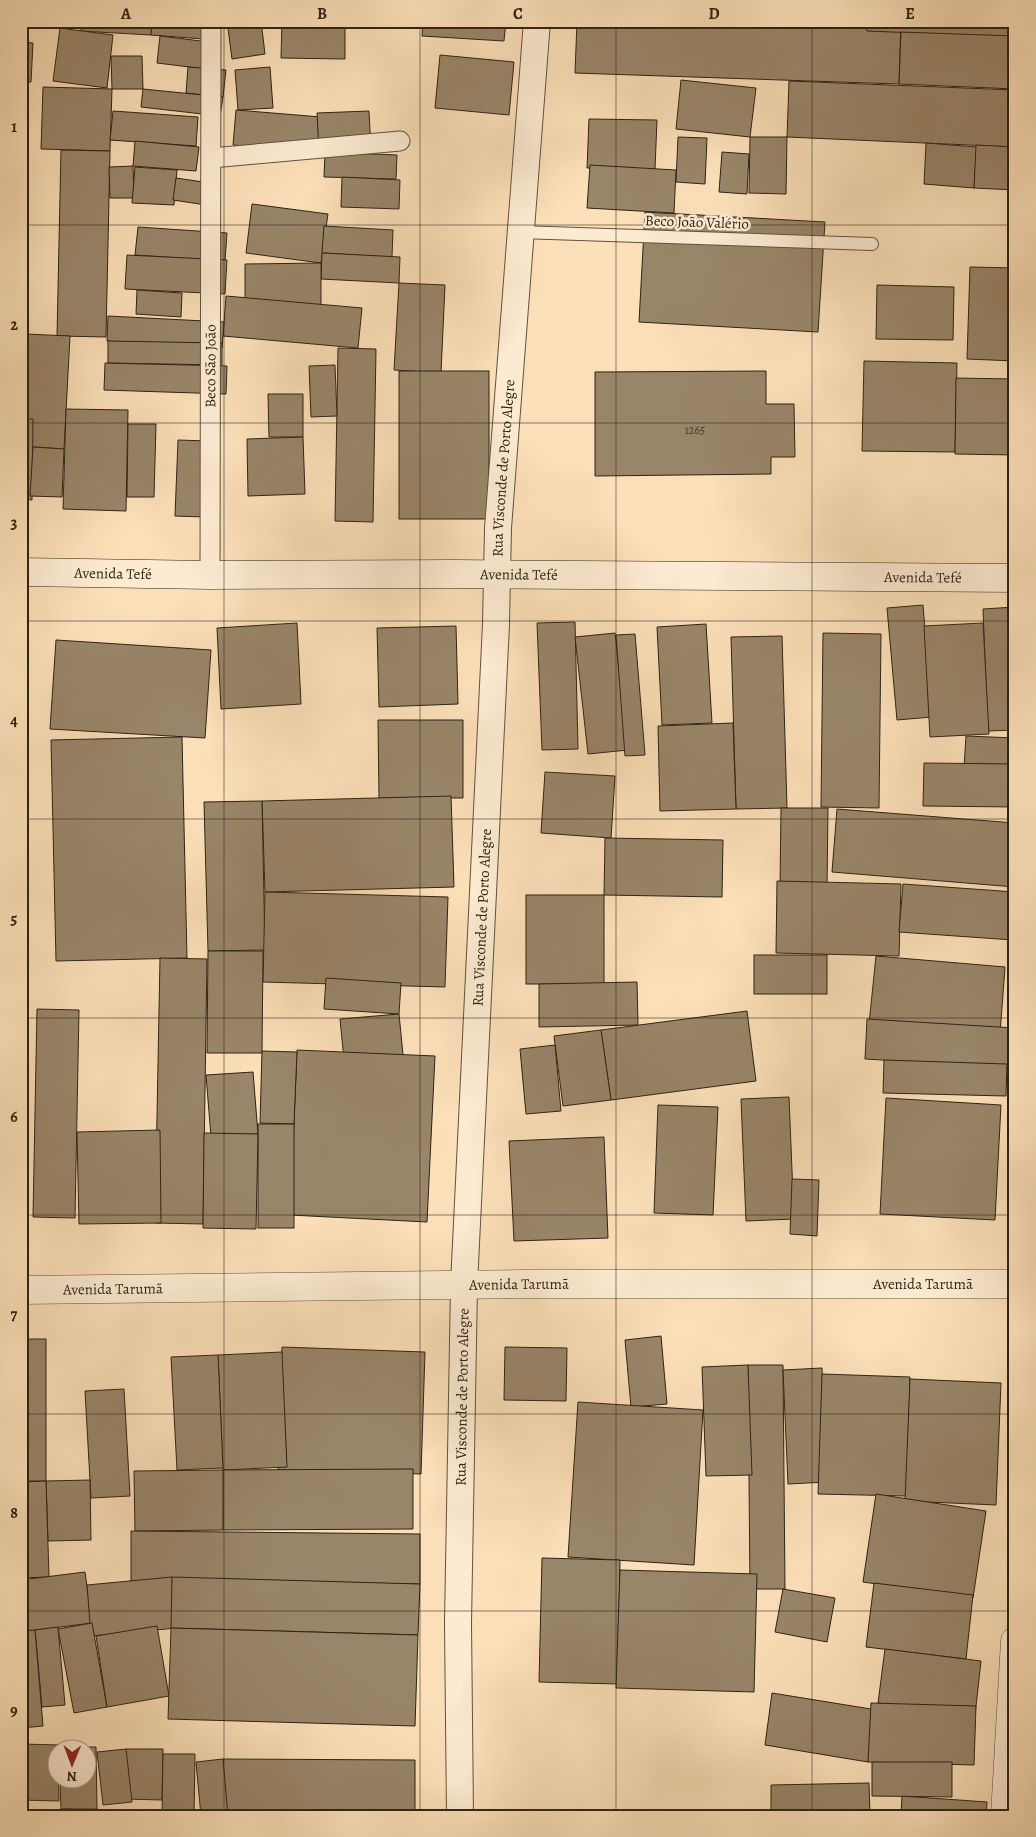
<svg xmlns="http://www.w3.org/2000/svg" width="1036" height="1837" font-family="Alegreya,serif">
	<rect width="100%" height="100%" fill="#fbdfb8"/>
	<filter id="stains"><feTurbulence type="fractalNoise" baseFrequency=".004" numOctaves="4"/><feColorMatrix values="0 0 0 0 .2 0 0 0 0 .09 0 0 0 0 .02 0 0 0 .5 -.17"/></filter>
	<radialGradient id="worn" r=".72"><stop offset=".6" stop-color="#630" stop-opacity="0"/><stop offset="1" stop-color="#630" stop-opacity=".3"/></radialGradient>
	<g fill="#998569" stroke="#2e2314">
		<polygon points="81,21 152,21 151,35 80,31"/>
		<polygon points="152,21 217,21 216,40 151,35"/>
		<polygon points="227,21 261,21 265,54 232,59"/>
		<polygon points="282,21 345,21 345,59 281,58"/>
		<polygon points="423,21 506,21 504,41 422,36"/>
		<polygon points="577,21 901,21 899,84 575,73"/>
		<polygon points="867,21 1015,21 1015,37 867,31"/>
		<polygon points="60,28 113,35 107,88 53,81"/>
		<polygon points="901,32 1015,36 1015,89 899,84"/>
		<polygon points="160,36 217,43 214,70 157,63"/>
		<polygon points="21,42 33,43 31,82 21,82"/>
		<polygon points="440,55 514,62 509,115 435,108"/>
		<polygon points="111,56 142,56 143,89 112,89"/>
		<polygon points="188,67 226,70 223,97 186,93"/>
		<polygon points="270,67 273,108 238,110 235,70"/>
		<polygon points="681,80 756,88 750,137 676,129"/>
		<polygon points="789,81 1015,90 1015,147 787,137"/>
		<polygon points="43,87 112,89 110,151 41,149"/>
		<polygon points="143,89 223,97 220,116 141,107"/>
		<polygon points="236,110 321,117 319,152 233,145"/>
		<polygon points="113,111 198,117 196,146 110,140"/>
		<polygon points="369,111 371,150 319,152 317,113"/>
		<polygon points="589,119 657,120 655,169 587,168"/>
		<polygon points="678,137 707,138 705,184 676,182"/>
		<polygon points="750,137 787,137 786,194 749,193"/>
		<polygon points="135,141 199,147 196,171 133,166"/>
		<polygon points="926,143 977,147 974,188 924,184"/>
		<polygon points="976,145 1015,147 1015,190 974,188"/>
		<polygon points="61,150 110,151 106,337 57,336"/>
		<polygon points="325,152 397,155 396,179 324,177"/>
		<polygon points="722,152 749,154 747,194 719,192"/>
		<polygon points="590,165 676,170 674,213 587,208"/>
		<polygon points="133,166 134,198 110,198 109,167"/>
		<polygon points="135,167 177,170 174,205 132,203"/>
		<polygon points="342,177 400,180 399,209 341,207"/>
		<polygon points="176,178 210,183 206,205 173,200"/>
		<polygon points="252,204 328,214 321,263 246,253"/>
		<polygon points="645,212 825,222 818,332 639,322"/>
		<polygon points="324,226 393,230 392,257 322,253"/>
		<polygon points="138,227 227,233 225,261 135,255"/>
		<polygon points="322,253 400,257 399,283 321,279"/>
		<polygon points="127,255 227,260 225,294 125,289"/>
		<polygon points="321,263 321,305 245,306 245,264"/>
		<polygon points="970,267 1015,268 1015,361 967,359"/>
		<polygon points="399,283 445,285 441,373 394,370"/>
		<polygon points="877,285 954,287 953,340 876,339"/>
		<polygon points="137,290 182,293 181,317 136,314"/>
		<polygon points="226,296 362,308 358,348 223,336"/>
		<polygon points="108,316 224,322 222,348 107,341"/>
		<polygon points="25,334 70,336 64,449 21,446 21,399"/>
		<polygon points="108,341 222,343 222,365 108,363"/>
		<polygon points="338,348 376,349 373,522 335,521"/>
		<polygon points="864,361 957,363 955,452 862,451"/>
		<polygon points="105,363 227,366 226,394 104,390"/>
		<polygon points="335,365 337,416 311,417 309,366"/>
		<rect x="399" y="371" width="90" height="148"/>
		<polygon points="766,371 766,404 794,404 795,457 771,457 771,474 595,476 595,372"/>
		<polygon points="956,378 1015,379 1015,455 955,454"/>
		<polygon points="268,394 303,394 303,437 269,437"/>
		<polygon points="66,409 128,410 126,511 63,509"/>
		<polygon points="21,419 33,419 32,500 21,499"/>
		<polygon points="128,424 156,424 154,497 127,497"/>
		<polygon points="303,437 305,494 248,496 247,439"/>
		<polygon points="178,440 208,441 205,517 175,516"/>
		<polygon points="33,447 64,449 62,497 30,496"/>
		<polygon points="923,605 932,717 897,720 887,608"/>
		<polygon points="1015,607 1015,730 988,731 983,609"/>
		<polygon points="575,622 578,749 542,750 537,623"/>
		<polygon points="297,623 301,704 221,709 217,628"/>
		<polygon points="983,623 989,734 930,737 924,626"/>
		<polygon points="706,624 712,723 662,725 657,627"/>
		<polygon points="456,626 458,704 379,707 377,628"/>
		<polygon points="615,633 628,750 588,754 575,637"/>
		<polygon points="823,633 881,634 879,808 821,807"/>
		<polygon points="635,634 645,755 625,756 616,635"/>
		<polygon points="782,636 787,808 736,809 731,637"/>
		<polygon points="56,640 211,650 205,738 50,729"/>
		<polygon points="378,720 463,720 463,798 379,798"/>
		<polygon points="733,723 736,809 660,811 658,726"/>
		<polygon points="966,736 1015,738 1015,770 964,768"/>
		<polygon points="182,737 187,958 56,961 51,740"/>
		<polygon points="924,763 1015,764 1015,807 923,806"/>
		<polygon points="545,772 615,776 611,838 541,833"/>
		<polygon points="451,796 454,887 265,892 262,801"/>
		<polygon points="262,801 265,950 208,951 204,802"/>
		<polygon points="781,808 828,808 827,887 780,887"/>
		<polygon points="837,809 1015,823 1015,887 832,872"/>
		<polygon points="605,838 723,840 722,897 604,895"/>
		<polygon points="777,881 901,884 899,956 776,953"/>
		<polygon points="903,884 1015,892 1013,940 899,932"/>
		<polygon points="265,892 448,897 445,987 263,982"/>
		<rect x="526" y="895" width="78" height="89"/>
		<polygon points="208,951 263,951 262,1053 207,1053"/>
		<rect x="754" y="955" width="73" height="39"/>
		<polygon points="876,956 1005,967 1000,1034 869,1024"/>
		<polygon points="160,958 207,959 203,1224 155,1223"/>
		<polygon points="326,978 401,983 399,1014 324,1009"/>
		<polygon points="637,982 638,1025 539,1027 539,984"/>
		<polygon points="37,1009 79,1010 75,1218 33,1217"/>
		<polygon points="747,1011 756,1081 611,1100 601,1030"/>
		<polygon points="399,1014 403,1055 344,1060 340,1019"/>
		<polygon points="867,1019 1015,1028 1015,1068 865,1059"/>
		<polygon points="601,1030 611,1100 563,1106 554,1036"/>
		<polygon points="555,1045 561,1111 526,1114 520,1049"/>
		<polygon points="297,1050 435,1056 427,1222 290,1215"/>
		<polygon points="262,1051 297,1052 294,1124 260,1123"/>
		<polygon points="884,1060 1007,1064 1006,1096 883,1093"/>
		<polygon points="253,1072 258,1134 211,1137 206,1075"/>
		<polygon points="789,1097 794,1219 746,1221 741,1099"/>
		<polygon points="886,1098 1001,1105 995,1220 880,1214"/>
		<polygon points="658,1105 718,1107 713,1215 654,1213"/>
		<rect x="258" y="1124" width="36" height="104"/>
		<polygon points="160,1130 161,1223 79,1224 77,1132"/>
		<polygon points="204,1133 258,1134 256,1229 203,1228"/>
		<polygon points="604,1137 608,1238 514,1241 509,1141"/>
		<polygon points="792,1179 819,1180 817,1236 790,1234"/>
		<polygon points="661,1336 667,1404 631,1407 625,1340"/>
		<rect x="21" y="1339" width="25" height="142"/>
		<polygon points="282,1347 425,1352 421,1474 278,1470"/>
		<polygon points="505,1347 567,1348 566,1401 504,1400"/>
		<polygon points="282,1352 287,1467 223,1470 218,1355"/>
		<polygon points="218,1355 223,1468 177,1470 171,1357"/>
		<polygon points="748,1365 783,1365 785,1589 750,1589"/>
		<polygon points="748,1365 752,1475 706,1476 702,1367"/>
		<polygon points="822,1368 827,1482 788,1484 783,1370"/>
		<polygon points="822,1374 910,1377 907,1496 818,1494"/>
		<polygon points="910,1379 1001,1383 996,1505 905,1501"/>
		<polygon points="124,1389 130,1496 91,1498 85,1391"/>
		<polygon points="578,1402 703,1410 694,1565 568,1557"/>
		<polygon points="413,1469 413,1529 223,1530 223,1470"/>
		<polygon points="223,1470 223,1530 135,1531 134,1471"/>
		<polygon points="90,1480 91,1540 48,1541 46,1481"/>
		<polygon points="46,1481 49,1577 21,1578 21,1482"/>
		<polygon points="876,1494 986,1511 973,1598 863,1582"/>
		<polygon points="131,1531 420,1534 420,1584 131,1581"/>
		<polygon points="542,1558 620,1560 618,1684 539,1682"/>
		<polygon points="620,1570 757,1574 754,1692 616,1688"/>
		<polygon points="85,1572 92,1623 21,1632 21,1580"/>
		<polygon points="172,1577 177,1628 91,1636 87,1585"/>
		<polygon points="172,1577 420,1584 418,1635 171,1628"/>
		<polygon points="874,1583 973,1595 966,1659 866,1647"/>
		<polygon points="783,1589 835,1598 827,1642 775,1632"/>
		<polygon points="92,1623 107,1707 74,1713 58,1629"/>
		<polygon points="157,1626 169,1696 107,1707 96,1636"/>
		<polygon points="58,1627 65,1705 42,1707 35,1630"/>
		<polygon points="171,1628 418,1635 415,1726 168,1719"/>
		<polygon points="35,1630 43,1726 21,1728 21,1631"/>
		<polygon points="885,1649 981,1661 975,1715 878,1703"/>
		<polygon points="772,1693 877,1710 868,1762 765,1745"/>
		<polygon points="871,1703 976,1706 974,1765 868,1762"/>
		<polygon points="21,1744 60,1745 60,1750 58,1750 59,1801 21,1800"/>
		<polygon points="60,1747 96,1747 97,1809 61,1809 60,1780 88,1780 88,1750 60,1750"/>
		<polygon points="126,1749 163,1749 162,1800 125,1799"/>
		<polygon points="126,1749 132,1802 103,1805 97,1752"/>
		<polygon points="163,1754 195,1754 194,1816 162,1816"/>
		<polygon points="223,1759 415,1760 415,1816 222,1816"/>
		<polygon points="223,1759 228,1816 201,1816 196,1762"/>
		<polygon points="872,1762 952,1762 952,1797 872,1796"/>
		<polygon points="21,1765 27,1800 21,1801"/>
		<polygon points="869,1783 870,1816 771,1816 771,1785"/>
		<polygon points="902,1796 987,1802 986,1816 901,1816"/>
		<polygon points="72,1809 72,1816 43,1816 43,1810"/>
	</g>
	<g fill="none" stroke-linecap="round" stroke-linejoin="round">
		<defs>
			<polyline id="service" points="520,232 872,244"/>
			<g id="pedestrian">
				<polyline points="211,158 400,141"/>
				<path id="s1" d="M210,575L211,21"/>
			</g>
			<g id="minor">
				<path id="s2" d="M460,1816L458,1623L464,1285L496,624L498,528L537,21"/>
			</g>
			<g id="tertiary">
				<path id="s3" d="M21,1290L526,1284H1015"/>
				<polyline points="1005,1816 1015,1641"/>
			</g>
			<g id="secondary">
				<path id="s4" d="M21,572L210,575L455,574L1015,578"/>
			</g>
		</defs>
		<use href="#service" stroke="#61523d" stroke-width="14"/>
		<use href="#pedestrian" stroke="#61523d" stroke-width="21"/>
		<use href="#minor" stroke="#61523d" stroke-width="28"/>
		<use href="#tertiary" stroke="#61523d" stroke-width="29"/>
		<use href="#secondary" stroke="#2e2314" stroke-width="29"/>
		<use href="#service" stroke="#fcead1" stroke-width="12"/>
		<use href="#pedestrian" stroke="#fcead1" stroke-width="19"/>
		<use href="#minor" stroke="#fcead1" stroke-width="26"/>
		<use href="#tertiary" stroke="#fcead1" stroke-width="28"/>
		<use href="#secondary" stroke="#fcead1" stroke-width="28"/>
	</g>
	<path fill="none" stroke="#2e2314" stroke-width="1" stroke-opacity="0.55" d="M224,21V1816M420,21V1816M616,21V1816M812,21V1816M21,225H1015M21,423H1015M21,621H1015M21,819H1015M21,1018H1015M21,1215H1015M21,1414H1015M21,1611H1015"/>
	<g text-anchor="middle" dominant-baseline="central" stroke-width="5" stroke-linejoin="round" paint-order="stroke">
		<g font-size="12" fill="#493c29">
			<text x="695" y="430">1265</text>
		</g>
		<g font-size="15" fill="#2e2314" stroke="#fcead1">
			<text transform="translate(697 222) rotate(2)">Beco João Valério</text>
			<text stroke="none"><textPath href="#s1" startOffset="209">Beco São João</textPath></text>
			<text stroke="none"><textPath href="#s2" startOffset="1349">Rua Visconde de Porto Alegre</textPath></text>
			<text stroke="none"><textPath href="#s4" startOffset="92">Avenida Tefé</textPath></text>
			<text stroke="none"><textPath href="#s4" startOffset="498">Avenida Tefé</textPath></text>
			<text stroke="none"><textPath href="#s4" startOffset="902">Avenida Tefé</textPath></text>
			<text stroke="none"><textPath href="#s2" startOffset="899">Rua Visconde de Porto Alegre</textPath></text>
			<text stroke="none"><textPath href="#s3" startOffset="498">Avenida Tarumã</textPath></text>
			<text stroke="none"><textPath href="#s3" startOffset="902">Avenida Tarumã</textPath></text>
			<text stroke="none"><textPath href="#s3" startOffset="92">Avenida Tarumã</textPath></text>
			<text stroke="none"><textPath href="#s2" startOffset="419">Rua Visconde de Porto Alegre</textPath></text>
		</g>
	</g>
	<rect width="1036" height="1837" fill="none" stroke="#fbdfb8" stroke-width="55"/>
	<g transform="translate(72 1764) rotate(181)"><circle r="24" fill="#fcead1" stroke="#aa9a85"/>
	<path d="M0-4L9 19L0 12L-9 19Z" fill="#8f2418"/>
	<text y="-8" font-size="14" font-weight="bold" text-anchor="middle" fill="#2e2314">N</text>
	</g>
	<rect x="28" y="28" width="980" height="1782" fill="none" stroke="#2e2314" stroke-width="2"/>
	<g font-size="16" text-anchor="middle" font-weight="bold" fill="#2e2314">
		<text x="126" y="19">A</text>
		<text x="322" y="19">B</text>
		<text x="518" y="19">C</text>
		<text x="714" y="19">D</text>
		<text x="910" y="19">E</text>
		<text x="14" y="132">1</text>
		<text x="14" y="330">2</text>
		<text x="14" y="528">3</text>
		<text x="14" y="726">4</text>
		<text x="14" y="924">5</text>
		<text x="14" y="1122">6</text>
		<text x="14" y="1320">7</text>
		<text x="14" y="1518">8</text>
		<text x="14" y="1716">9</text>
	</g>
	<rect width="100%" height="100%" filter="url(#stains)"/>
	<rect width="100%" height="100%" fill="url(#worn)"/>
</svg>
